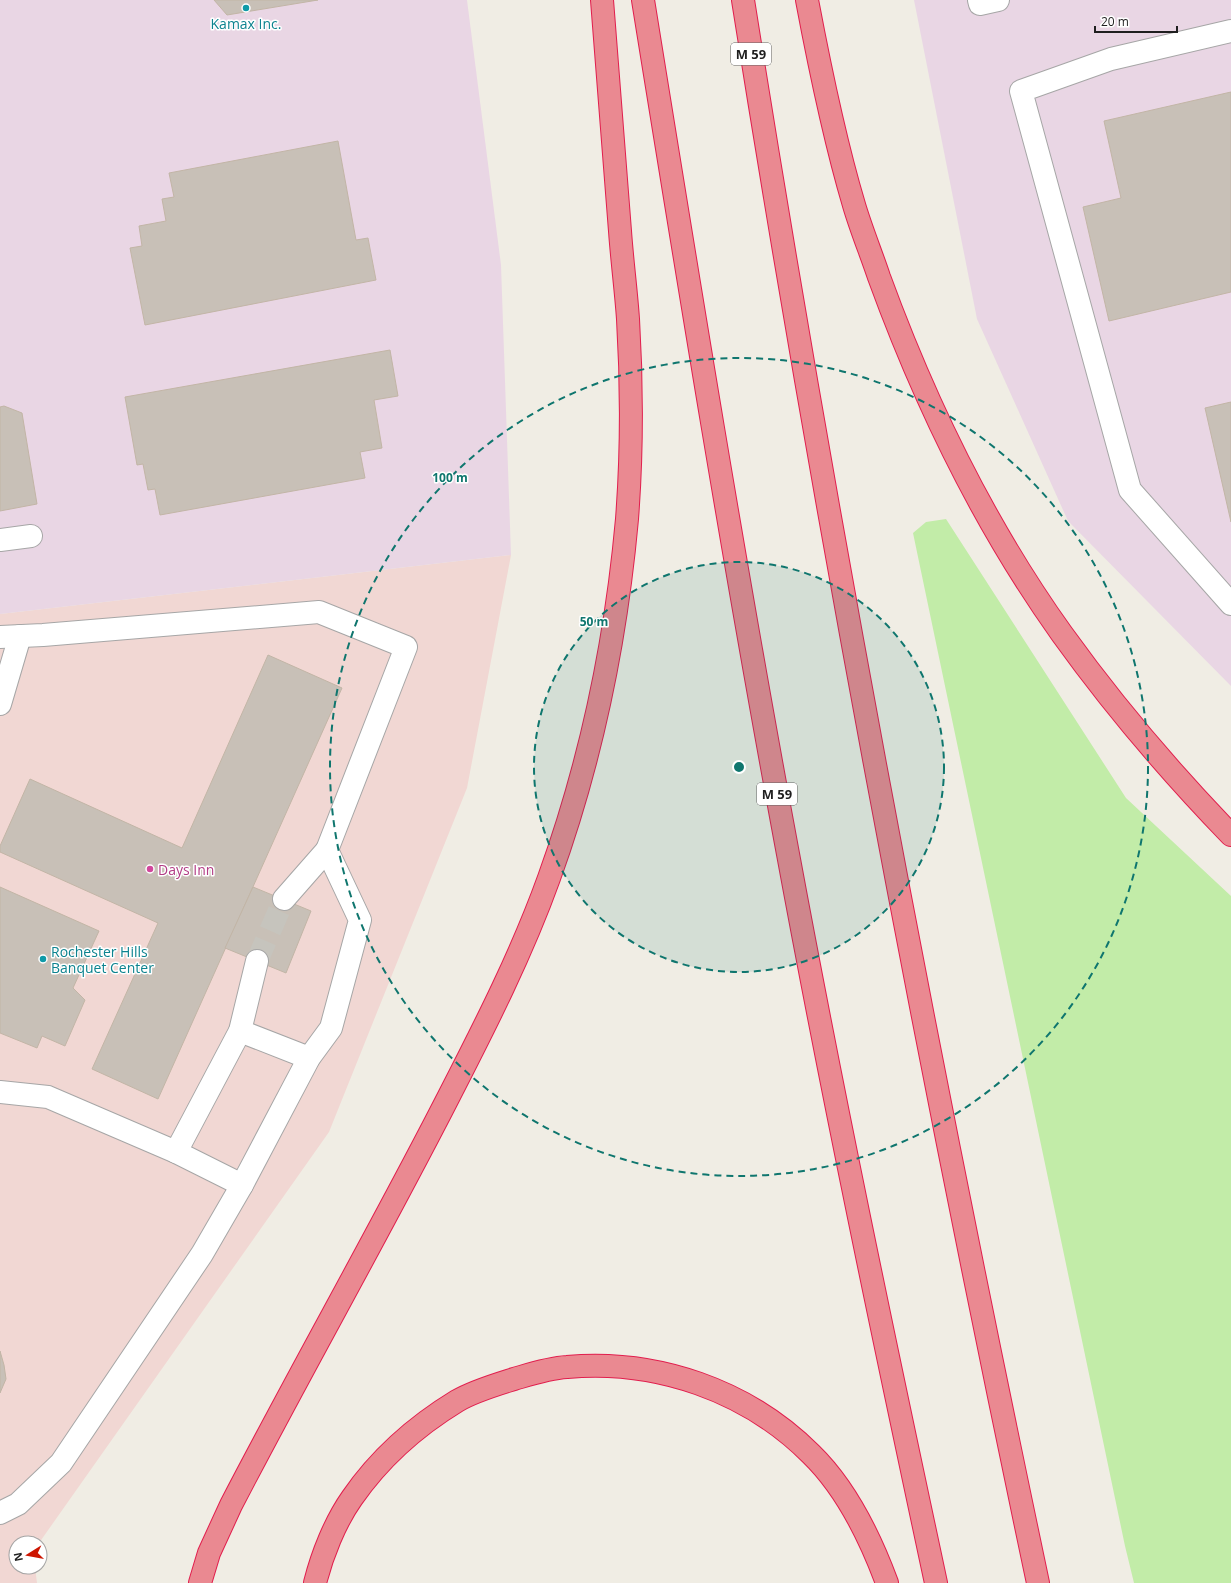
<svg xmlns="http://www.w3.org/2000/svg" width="1231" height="1583" font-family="'Open Sans',sans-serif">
	<rect width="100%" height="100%" fill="#f0ede4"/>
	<polygon fill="#f1d7d3" points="511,555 467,788 329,1132 39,1543 16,1543 16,1567 35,1567 37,1583 0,1583 0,614"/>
	<g fill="#e9d6e4">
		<polygon points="0,0 467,0 501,265 511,555 0,614"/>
		<polygon points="914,0 1231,0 1231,686 1068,521 977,319"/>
	</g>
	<polygon fill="#c2eca8" points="946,519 1126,798 1231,896 1231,1583 1134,1583 1125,1546 913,533 926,522"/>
	<g fill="#c8c0b7" stroke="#c2b5a6">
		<polygon points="214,0 318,0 227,15"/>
		<polygon points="1231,92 1231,292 1109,321 1083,207 1121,198 1104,121"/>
		<polygon points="338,141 356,240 368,238 376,280 145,325 130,248 142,246 139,226 166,221 162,199 174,197 169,173"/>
		<polygon points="390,350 398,396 374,400 382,448 360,452 365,478 160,515 155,489 148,490 143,464 137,465 125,397"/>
		<polygon points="1231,402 1231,522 1205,408"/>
		<polygon points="4,406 22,413 37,504 0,511 0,407"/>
		<polygon points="268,655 342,688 158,1099 92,1069 158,923 0,852 0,846 30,779 182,848"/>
		<polygon points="0,887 99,931 73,988 85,1000 65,1046 42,1036 37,1048 0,1033"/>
		<polygon points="253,887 311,911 286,973 225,948"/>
		<polygon points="0,1351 4,1365 6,1379 0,1393"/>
	</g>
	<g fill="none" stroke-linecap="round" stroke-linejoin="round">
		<polyline stroke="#c6c4bd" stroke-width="22" stroke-dasharray="22 11" stroke-linecap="butt" points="257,961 284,899"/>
		<defs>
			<g id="minor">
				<polyline points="979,0 980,4 998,0"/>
				<polyline points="1231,31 1111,59 1021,91 1130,490 1231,604"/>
				<polyline points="0,540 31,536"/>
				<polyline points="0,637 43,635 319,612 406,647 327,850 360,920 331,1028 309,1058 242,1185 202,1254 61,1463 18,1504 0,1513"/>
				<polyline points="0,704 20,636"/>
				<polyline points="284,899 327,850"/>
				<polyline points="240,1031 309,1058"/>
				<polyline points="0,1092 48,1097 176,1152 242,1185"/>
				<polyline points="176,1152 240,1031 257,961"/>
			</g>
			<g id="highway">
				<path d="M643,0C689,285 735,570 788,854C833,1098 884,1340 936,1583"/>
				<path d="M743,0C827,530 927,1058 1038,1583"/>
				<path d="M807,0C820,69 834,138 854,205C861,229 871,253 879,277C925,403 984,525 1062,634C1113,705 1170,772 1231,835"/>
				<path d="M200,1583L209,1553L231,1505C302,1368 379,1233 449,1096C486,1024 522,953 549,878C591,762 616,641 627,519C632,453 632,385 628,319C626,290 622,260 620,231C614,154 608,77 602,0"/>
				<path d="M315,1583C322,1555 335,1522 352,1498C379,1459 416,1426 457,1401C474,1391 495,1385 514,1379C531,1374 549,1368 567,1367C656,1359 747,1390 811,1454C847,1489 870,1537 887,1583"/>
			</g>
		</defs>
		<use href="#minor" stroke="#a6a6a6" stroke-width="24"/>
		<use href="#highway" stroke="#e11e4d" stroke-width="24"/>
		<use href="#minor" stroke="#fff" stroke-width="22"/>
		<use href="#highway" stroke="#ea8991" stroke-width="22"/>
	</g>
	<circle cx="739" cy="767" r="205" fill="#0f766e" fill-opacity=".12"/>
	<g fill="none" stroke="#0f766e" stroke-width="2" stroke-dasharray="7 5">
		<circle cx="739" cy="767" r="205"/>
		<circle cx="739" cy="767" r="409"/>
	</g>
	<g fill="#0f9aa8" stroke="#fff" stroke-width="1.5">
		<circle cx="246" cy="8" r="4"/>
		<circle cx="43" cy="959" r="4"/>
	</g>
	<circle fill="#d1479c" stroke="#fff" stroke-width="1.5" cx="150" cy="869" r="4"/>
	<g text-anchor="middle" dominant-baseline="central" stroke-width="3" stroke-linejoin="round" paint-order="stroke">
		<g fill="#fff" stroke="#626262" stroke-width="1">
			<rect x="731" y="43" width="40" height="22" rx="3"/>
			<rect x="757" y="783" width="40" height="22" rx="3"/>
		</g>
		<g font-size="13" font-weight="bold" fill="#1f1f1f">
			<text x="751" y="54">M 59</text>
			<text x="777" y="794">M 59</text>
		</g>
		<g font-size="14" fill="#0d838f" stroke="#fff">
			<text x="246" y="23">Kamax Inc.</text>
			<text x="51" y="951" text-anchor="start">Rochester Hills<tspan x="51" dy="16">Banquet Center</tspan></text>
		</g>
		<g font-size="14" fill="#b23c85" stroke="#fff" text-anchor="start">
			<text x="158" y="869">Days Inn</text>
		</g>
	</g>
	<circle cx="739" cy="767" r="6" fill="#0f766e" stroke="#fff" stroke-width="2"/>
	<g font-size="12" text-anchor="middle" font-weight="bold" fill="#0f766e" stroke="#fff" stroke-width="3" stroke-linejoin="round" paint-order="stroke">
		<text x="450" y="482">100 m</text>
		<text x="594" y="626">50 m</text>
	</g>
	<g transform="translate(28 1555) rotate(259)"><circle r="19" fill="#ffffff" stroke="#a5a5a5"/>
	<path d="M0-3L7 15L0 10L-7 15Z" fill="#cd1500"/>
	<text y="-6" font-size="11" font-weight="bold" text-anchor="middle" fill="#1f1f1f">N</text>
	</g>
	<path d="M1095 26v6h82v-6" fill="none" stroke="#1f1f1f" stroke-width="2"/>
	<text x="1101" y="26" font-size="12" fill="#1f1f1f" stroke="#ffffff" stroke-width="3" paint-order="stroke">20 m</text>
</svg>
